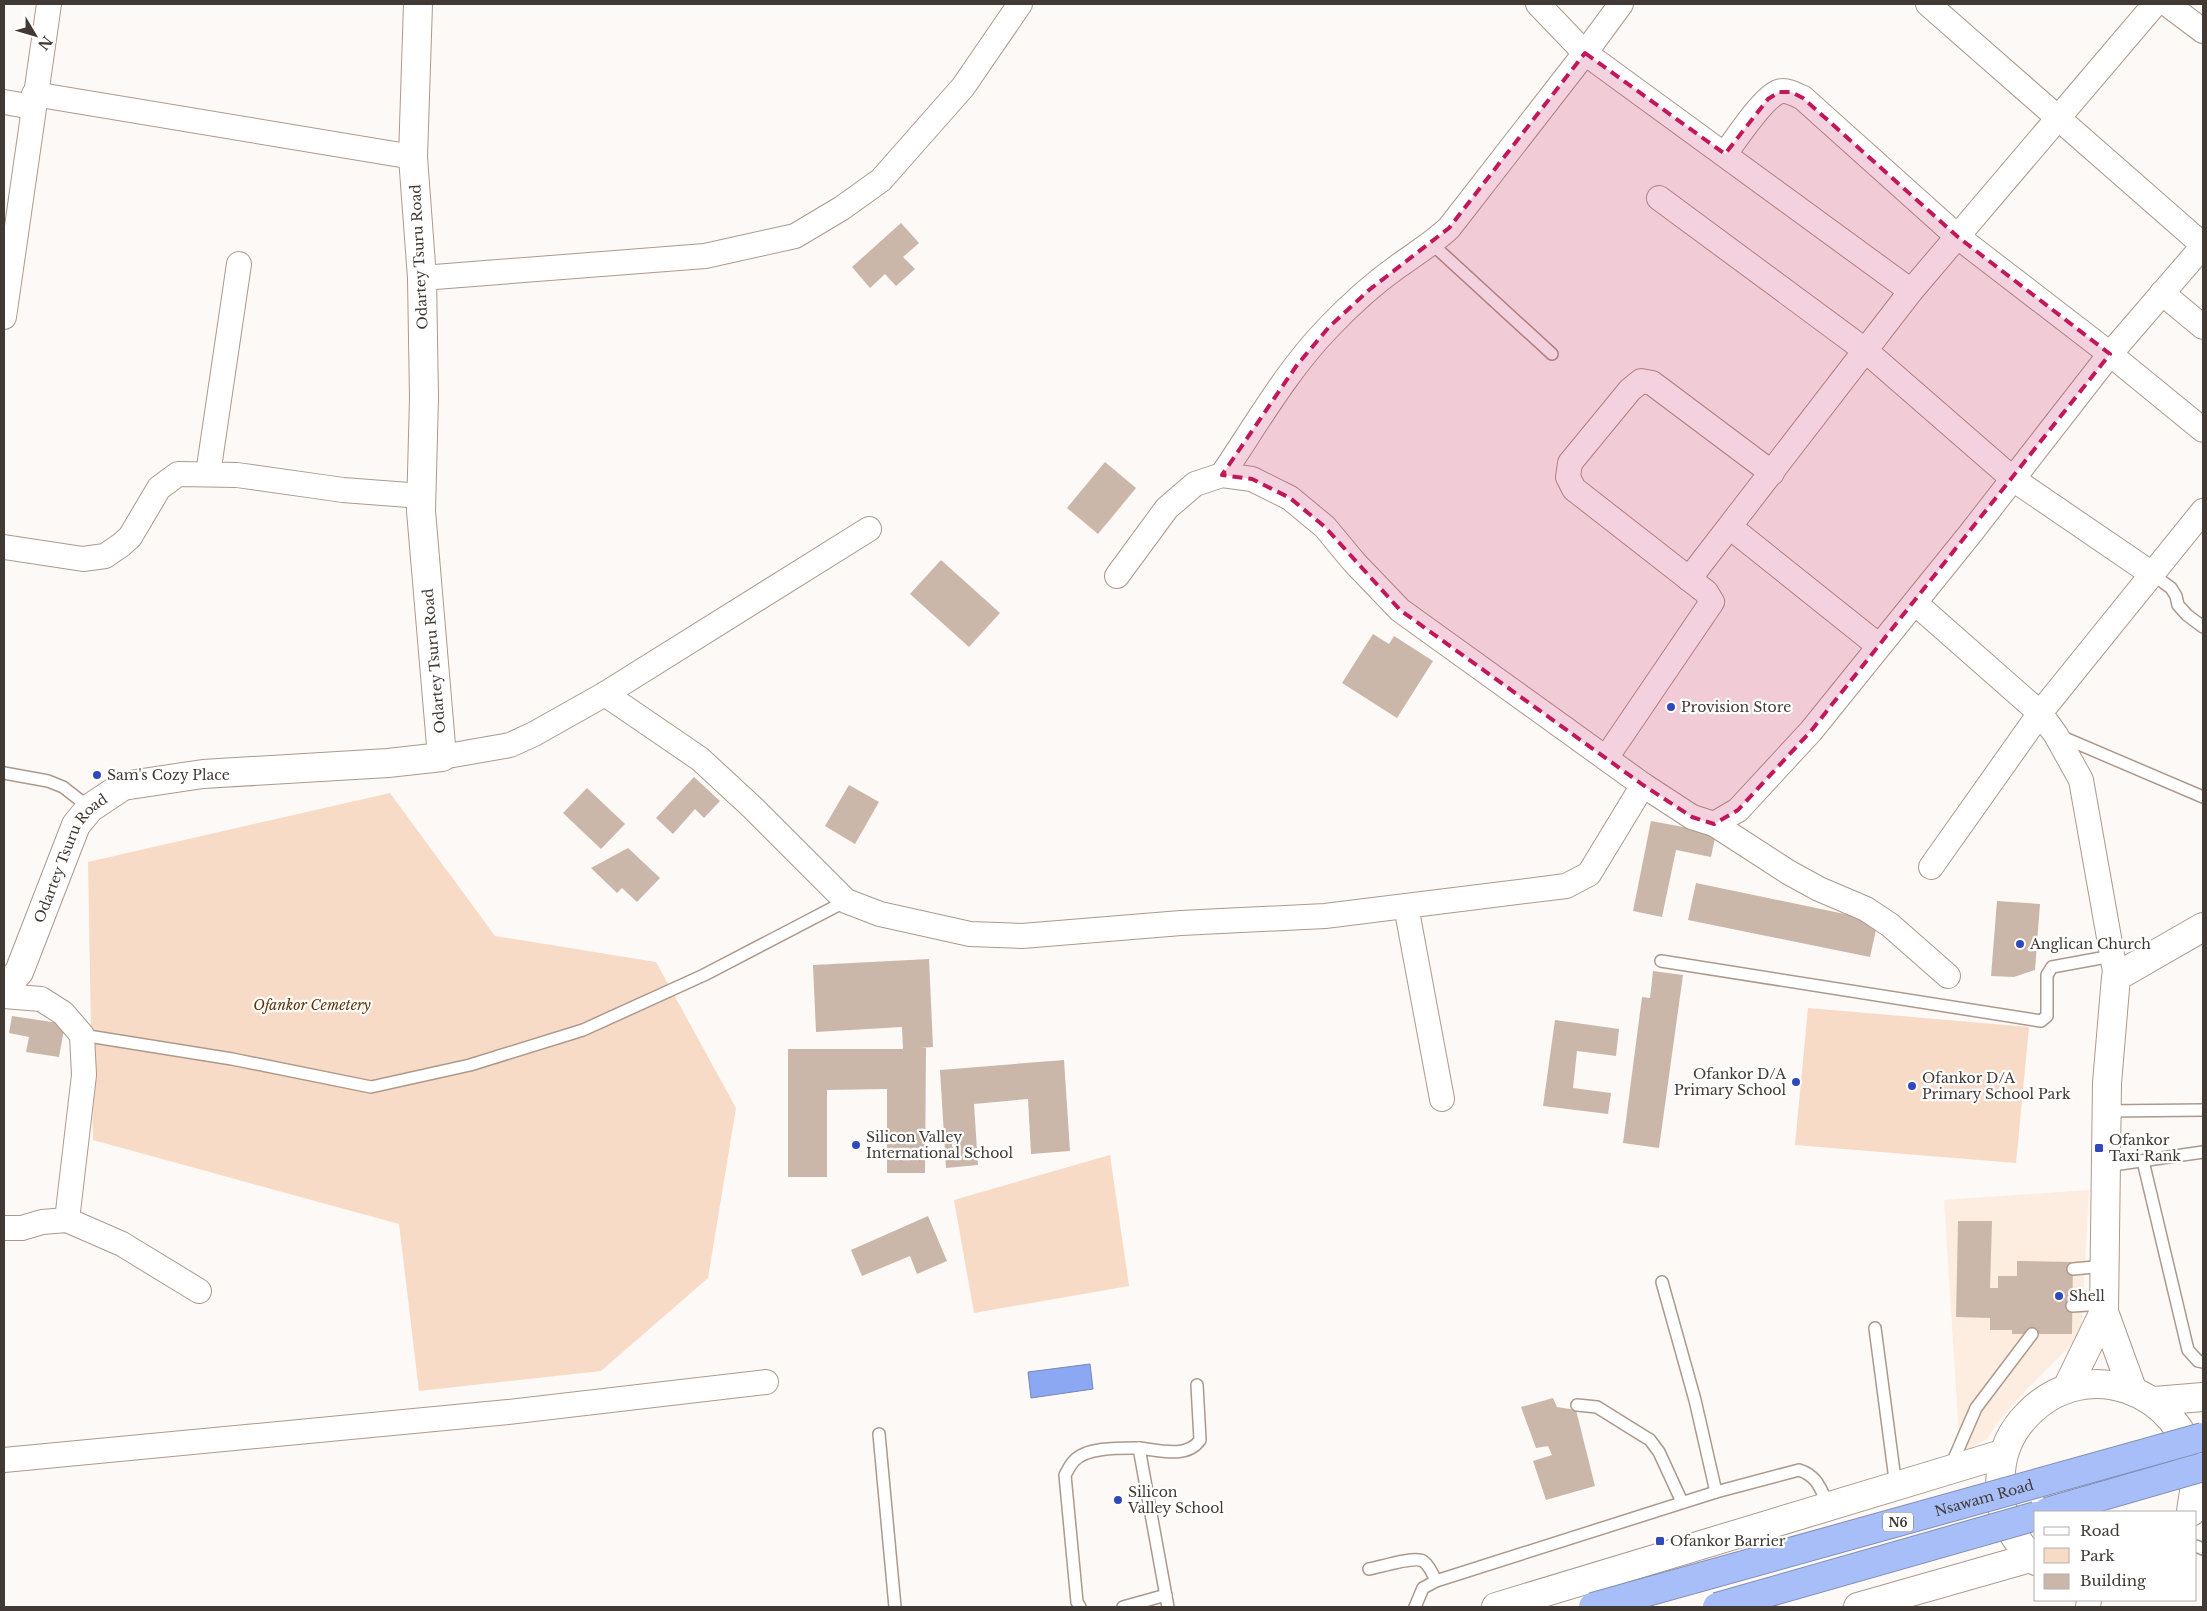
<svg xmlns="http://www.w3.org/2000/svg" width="2207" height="1611" font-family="'Libre Baskerville',serif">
	<rect width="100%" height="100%" fill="#fdf9f6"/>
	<polygon fill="#fdece0" points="2089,1190 2081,1335 2025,1391 1999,1421 1986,1440 1960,1453 1944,1200"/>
	<g fill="#f8dbc7">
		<polygon points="390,793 495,936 656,962 736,1108 708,1278 601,1371 419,1391 399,1224 93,1140 88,862"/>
		<polygon points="1808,1008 2029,1027 2016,1163 1795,1145"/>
		<polygon points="1110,1155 1129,1286 974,1313 954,1200"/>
	</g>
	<polygon fill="#8da8f2" stroke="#7687b9" points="1090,1364 1093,1389 1031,1398 1028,1372"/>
	<g fill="#cbb7a9">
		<polygon points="901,223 919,243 903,257 915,269 896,286 885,274 870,288 852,267"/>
		<polygon points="1105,462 1136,488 1098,534 1067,508"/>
		<polygon points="941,560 1000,613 969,647 910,594"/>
		<polygon points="1373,634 1389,644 1394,636 1433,661 1397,718 1342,683"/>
		<polygon points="694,777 720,801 704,818 695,809 673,834 656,818"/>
		<polygon points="849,785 879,802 855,844 825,826"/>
		<polygon points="587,788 625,824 601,849 563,813"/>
		<polygon points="1651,821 1716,833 1711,857 1676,850 1662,917 1633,911"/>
		<polygon points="628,848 660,878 637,902 622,888 617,893 591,868"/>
		<polygon points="1696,883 1878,921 1870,957 1688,920"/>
		<polygon points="1997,901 2040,904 2035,970 2014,977 1991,976"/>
		<polygon points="929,959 933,1047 920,1048 926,1048 925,1173 887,1173 887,1089 827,1090 827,1177 788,1177 788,1049 903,1049 902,1027 816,1032 813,965"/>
		<polygon points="1653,971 1683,975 1659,1148 1623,1143 1642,997 1650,998"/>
		<polygon points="12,1016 65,1024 59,1057 26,1052 29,1037 9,1033"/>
		<polygon points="1555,1020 1619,1029 1616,1056 1577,1051 1573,1088 1611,1093 1608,1114 1543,1106"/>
		<polygon points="1064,1060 1070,1151 1031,1154 1028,1099 974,1104 978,1165 946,1168 940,1070"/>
		<polygon points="928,1216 947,1261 917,1274 910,1256 862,1276 851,1250"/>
		<polygon points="1958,1221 1992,1221 1990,1288 1998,1288 1998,1276 2017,1276 2017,1261 2073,1262 2072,1334 2012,1334 2012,1330 1990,1330 1990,1318 1956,1317"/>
		<polygon points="1553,1398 1557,1407 1576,1410 1595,1486 1546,1500 1533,1461 1552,1455 1548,1446 1536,1448 1521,1407"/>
	</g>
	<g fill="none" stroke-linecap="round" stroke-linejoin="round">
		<defs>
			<g id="lane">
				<polyline points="1432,244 1552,354"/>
				<polyline points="2152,574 2171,588 2176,596 2178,605 2187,615 2203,627"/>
				<polyline points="2060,736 2203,797"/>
				<polyline points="4,773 48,781 63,787 90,808"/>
				<polyline points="1661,961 2041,1021 2047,1016 2047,975 2052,967 2112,956"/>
				<polyline points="82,1035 232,1059 371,1087 470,1065 583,1030 704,975 846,901"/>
				<polyline points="2107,1111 2203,1110"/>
				<polyline points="2143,1161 2188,1350 2198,1361 2203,1362"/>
				<polyline points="2106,1166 2203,1152"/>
				<polyline points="2073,1269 2105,1266"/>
				<polyline points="1662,1282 1695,1400 1716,1492"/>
				<polyline points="2072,1306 2104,1304"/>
				<polyline points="1875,1328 1896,1487"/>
				<polyline points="1577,1405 1597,1407 1650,1440 1659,1452 1682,1502"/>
				<polyline points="879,1434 895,1607"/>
				<polyline points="1950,1468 1976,1408 2032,1334"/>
				<polyline points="2196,1546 2203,1549"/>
				<path d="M1369,1569C1380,1567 1414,1556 1423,1561C1429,1565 1433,1574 1436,1581"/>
				<path d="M1080,1607L1077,1602L1065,1475C1068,1470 1070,1465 1074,1461C1086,1447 1121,1448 1139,1448"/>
				<polyline points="1123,1607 1166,1595"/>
				<path d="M1168,1607L1139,1448C1158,1450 1187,1459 1200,1440L1197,1385"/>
				<path d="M1415,1607L1423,1588L1436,1581L1716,1492L1799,1470C1818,1476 1821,1490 1829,1507"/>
			</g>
			<g id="street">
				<polyline points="1538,4 1585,53 1911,291"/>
				<polyline points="1928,4 2203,245"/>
				<polyline points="2167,4 2203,31"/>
				<polyline points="34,94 413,157"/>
				<polyline points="4,102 33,107"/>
				<path d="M1725,154C1736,139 1762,99 1778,92C1786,89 1795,94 1803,98L1958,237L2110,354L2203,430"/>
				<polyline points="1659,198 1866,351 2013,479 2152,574"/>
				<polyline points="422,278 705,256 795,236 842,208 881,180 963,87 1020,4"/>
				<polyline points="2162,293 2203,327"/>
				<polyline points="4,317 49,4"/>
				<polyline points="208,474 239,264"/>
				<path d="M1222,475C1256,425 1287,370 1329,327C1350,305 1373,284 1397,267C1415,254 1433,243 1449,228L1585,53L1621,4"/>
				<polyline points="1730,527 1879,646"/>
				<polyline points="4,547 83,559 105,556 121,545 130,537 159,488 178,474 237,475 343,490 422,496"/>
				<polyline points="1117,576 1167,508 1195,484 1222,475 1252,479 1290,498 1325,527 1354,562 1400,610 1643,785 1692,817 1714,824 1738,810 1811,731 1970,534 2110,354 2203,246"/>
				<polyline points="1689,579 1911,291 2155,4"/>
				<polyline points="1915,603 2040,713 2056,735 2081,780 2116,977"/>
				<polyline points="605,694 700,759 753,808 846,901 880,914 970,934 1022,936 1181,923 1325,916 1566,886 1589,874 1643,785"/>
				<polyline points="442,757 510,745 534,734 605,694 869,529"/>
				<polyline points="1606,758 1712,602 1706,592 1574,489 1568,477 1570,463 1630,390 1641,381 1652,383 1772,473"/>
				<polyline points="1714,824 1788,872 1819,889 1866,909 1890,925 1948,976"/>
				<polyline points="1931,867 2040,713 2203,511"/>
				<polyline points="1406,906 1442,1099"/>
				<polyline points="4,996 41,999 63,1013 82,1035 84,1075 67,1220"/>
				<polyline points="4,1228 22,1228 42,1222 67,1220 122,1244 199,1291"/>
				<polyline points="4,1460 508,1412 766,1382"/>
				<polyline points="2088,1607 2089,1600"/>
			</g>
			<g id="secondary">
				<path id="s1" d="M4,988L19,972L76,825L90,808L123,786L203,774L388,763L442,757L421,511L424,398L422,278L413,157L418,4"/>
				<polyline points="2067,1388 2104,1312"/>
				<polyline points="2132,1389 2104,1312 2107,1083 2116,977 2203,927"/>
				<polyline points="2154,1401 2203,1397"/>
				<path d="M2036,1561L2030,1558C2023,1547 2014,1537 2009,1526C2000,1510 1999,1489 2001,1471C2003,1448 2012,1430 2028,1414C2086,1354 2182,1390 2195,1471C2197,1483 2192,1500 2191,1512"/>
				<polyline points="1496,1607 2002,1454"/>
				<polyline points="1858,1607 2030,1558"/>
			</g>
		</defs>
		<use href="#lane" stroke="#ad998c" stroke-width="14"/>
		<use href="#street" stroke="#ad998c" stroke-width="26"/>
		<use href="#secondary" stroke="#ad998c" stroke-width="30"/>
		<use href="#lane" stroke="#fff" stroke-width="11"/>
		<use href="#street" stroke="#fff" stroke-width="24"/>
		<use href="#secondary" stroke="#fff" stroke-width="28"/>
		<defs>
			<g id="highway-bridge">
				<polyline points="2047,1512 2203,1467"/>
				<path id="s2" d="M1593,1607L2203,1437"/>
				<polyline points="1717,1607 2036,1516"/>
			</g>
		</defs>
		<use href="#highway-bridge" stroke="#838fb4" stroke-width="30" stroke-linecap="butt"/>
		<use href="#highway-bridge" stroke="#a7bef9" stroke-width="28"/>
	</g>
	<path fill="#c2185b" fill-opacity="0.2" stroke="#c2185b" stroke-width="4" stroke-dasharray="10 6" stroke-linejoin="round" d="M1585,53L1725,154L1768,99L1779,92H1791L1803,98L1958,237L2110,354L1811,731L1738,810L1714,824L1692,817L1643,785L1400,610L1325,527L1290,498L1252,479L1222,475L1297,365L1329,327L1369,290L1449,228Z"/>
	<g fill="#2f49ba" stroke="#fff" stroke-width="2">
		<circle cx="1671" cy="707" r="5"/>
		<circle cx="97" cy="775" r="5"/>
		<circle cx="2020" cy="944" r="5"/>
		<circle cx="1796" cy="1082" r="5"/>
		<circle cx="1912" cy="1086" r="5"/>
		<circle cx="856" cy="1145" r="5"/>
		<rect x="2094" y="1143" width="10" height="10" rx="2.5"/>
		<circle cx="2059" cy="1296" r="5"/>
		<circle cx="1118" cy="1500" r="5"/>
		<rect x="1655" y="1536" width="10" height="10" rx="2.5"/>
	</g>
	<g text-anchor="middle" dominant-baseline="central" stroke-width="4.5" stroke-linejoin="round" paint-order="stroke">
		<rect fill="#fff" stroke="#7a7471" stroke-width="1" x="1883" y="1512.5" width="30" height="19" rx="4"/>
		<g font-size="12" font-weight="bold" fill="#413934">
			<text x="1898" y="1522">N6</text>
		</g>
		<g font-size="14" fill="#413934" stroke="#fff">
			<text transform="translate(419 257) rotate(-93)">Odartey Tsuru Road</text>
			<text transform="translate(434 661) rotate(-95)">Odartey Tsuru Road</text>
			<text stroke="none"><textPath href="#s1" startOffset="148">Odartey Tsuru Road</textPath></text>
			<text stroke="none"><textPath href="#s2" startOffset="406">Nsawam Road</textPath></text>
		</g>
		<g font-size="14" fill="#413934" stroke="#fff" text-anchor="start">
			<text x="1681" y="707">Provision Store</text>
			<text x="107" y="775">Sam's Cozy Place</text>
			<text x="2030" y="944">Anglican Church</text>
			<text x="1786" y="1074" text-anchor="end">Ofankor D/A<tspan x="1786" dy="16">Primary School</tspan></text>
			<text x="1922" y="1078">Ofankor D/A<tspan x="1922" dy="16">Primary School Park</tspan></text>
			<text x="866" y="1137">Silicon Valley<tspan x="866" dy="16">International School</tspan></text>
			<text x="2109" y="1140">Ofankor<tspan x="2109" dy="16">Taxi Rank</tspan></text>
			<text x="2069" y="1296">Shell</text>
			<text x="1128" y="1492">Silicon<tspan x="1128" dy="16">Valley School</tspan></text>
			<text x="1670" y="1541">Ofankor Barrier</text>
		</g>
		<g font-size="14" font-style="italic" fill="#603104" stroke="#fff">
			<text x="312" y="1005">Ofankor Cemetery</text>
		</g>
	</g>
	<rect width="2207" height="1611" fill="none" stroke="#413934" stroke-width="10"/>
	<rect x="2034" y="1511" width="162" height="90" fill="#ffffff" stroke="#b3b0ae"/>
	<rect x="2044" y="1527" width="25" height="8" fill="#ffffff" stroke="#b3b0ae"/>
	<text x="2080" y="1536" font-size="15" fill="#413934">Road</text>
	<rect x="2044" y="1548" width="25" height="15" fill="#f8dbc7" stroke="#b3b0ae"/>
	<text x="2080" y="1561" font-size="15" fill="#413934">Park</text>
	<rect x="2044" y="1574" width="25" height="15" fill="#cbb7a9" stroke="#b3b0ae"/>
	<text x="2080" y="1586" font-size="15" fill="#413934">Building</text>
	<g transform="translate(35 35) rotate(128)" stroke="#ffffff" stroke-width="4" paint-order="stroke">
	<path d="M0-4L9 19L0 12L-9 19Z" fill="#413934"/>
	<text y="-8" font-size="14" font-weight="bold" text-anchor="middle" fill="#413934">N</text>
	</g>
</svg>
